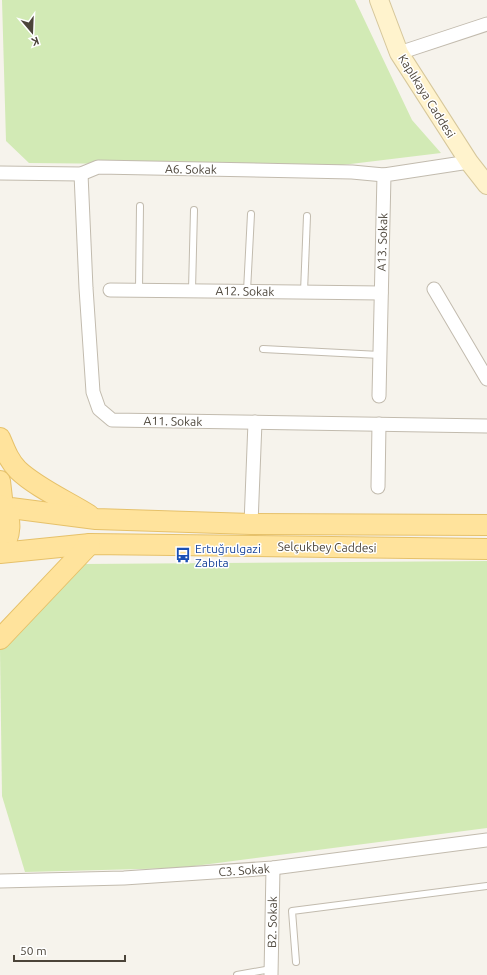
<svg xmlns="http://www.w3.org/2000/svg" width="487" height="975" font-family="Ubuntu,sans-serif">
	<rect width="100%" height="100%" fill="#f6f3ec"/>
	<g fill="#d2eab5">
		<polygon points="2,0 355,0 412,120 441,153 334,166 29,163 6,141"/>
		<polygon points="487,561 487,828 179,868 25,872 2,796 0,650 83,564"/>
	</g>
	<g fill="none" stroke-linecap="round" stroke-linejoin="round">
		<defs>
			<g id="service">
				<polyline points="139,289 140,206"/>
				<polyline points="192,290 194,210"/>
				<polyline points="247,291 251,214"/>
				<polyline points="304,292 307,216"/>
				<polyline points="263,349 380,355"/>
				<polyline points="296,962 292,911 487,886"/>
				<polyline points="237,975 271,969"/>
			</g>
			<g id="minor">
				<polyline points="399,53 487,24"/>
				<polyline points="0,173 81,174 98,167 352,172 384,175"/>
				<polyline points="81,174 86,288 93,392 99,409 112,420 487,426"/>
				<polyline points="434,289 487,379"/>
				<polyline points="110,290 381,293"/>
				<polyline points="379,396 384,175 469,162"/>
				<polyline points="378,487 379,424"/>
				<polyline points="251,524 255,422"/>
				<polyline points="0,881 124,878 273,868 487,840"/>
				<polyline points="271,975 273,868"/>
			</g>
			<polyline id="secondary" points="379,0 399,53 469,162 487,185"/>
			<g id="primary">
				<path d="M0,438C5,450 9,461 18,470C37,488 67,501 89,515"/>
				<polyline points="0,481 3,507 96,519 251,524 487,525"/>
				<path d="M0,505C14,517 11,538 0,551"/>
				<polyline points="0,553 90,544 487,549"/>
				<polyline points="0,639 90,544"/>
			</g>
		</defs>
		<use href="#service" stroke="#c2bbae" stroke-width="8"/>
		<use href="#minor" stroke="#c2bbae" stroke-width="15"/>
		<use href="#secondary" stroke="#d6c79b" stroke-width="20"/>
		<use href="#primary" stroke="#e6c16a" stroke-width="22"/>
		<use href="#service" stroke="#fff" stroke-width="6"/>
		<use href="#minor" stroke="#fff" stroke-width="13"/>
		<use href="#secondary" stroke="#fff3cd" stroke-width="18"/>
		<use href="#primary" stroke="#ffe39c" stroke-width="20"/>
	</g>
	<defs>
		<symbol id="bus-bare" viewBox="-9 -9 18 18"><path d="M-5-6H5V4H4V6H2V4H-2V6H-4V4H-5ZM-3.5-4V0h7V-4ZM-3.5 1.2v1.5H-2V1.2ZM2 1.2v1.5H3.5V1.2Z" fill="#1a4fb4" stroke="#fff" stroke-width="2.5" paint-order="stroke"/></symbol>
	</defs>
	<g fill-rule="evenodd">
		<use href="#bus-bare" x="172" y="544" width="22" height="22"/>
	</g>
	<g text-anchor="middle" dominant-baseline="central" stroke-width="3" stroke-linejoin="round" paint-order="stroke">
		<g font-size="12" fill="#4b4439" stroke="#fff">
			<text transform="translate(427 96) rotate(58)">Kaplıkaya Caddesi</text>
			<text transform="translate(191 169) rotate(1)">A6. Sokak</text>
			<text transform="translate(382 242) rotate(-88)">A13. Sokak</text>
			<text transform="translate(245 291) rotate(1)">A12. Sokak</text>
			<text transform="translate(173 421) rotate(1)">A11. Sokak</text>
			<text transform="translate(327 547) rotate(1)">Selçukbey Caddesi</text>
			<text transform="translate(244 870) rotate(-4)">C3. Sokak</text>
			<text transform="translate(272 922) rotate(-89)">B2. Sokak</text>
		</g>
		<g font-size="12" fill="#164399" stroke="#fff" text-anchor="start">
			<text x="195" y="548">Ertuğrulgazi<tspan x="195" dy="14">Zabıta</tspan></text>
		</g>
	</g>
	<g transform="translate(32 32) rotate(161)" stroke="#ffffff" stroke-width="3" paint-order="stroke">
	<path d="M0-3L7 15L0 10L-7 15Z" fill="#4b4439"/>
	<text y="-6" font-size="11" font-weight="bold" text-anchor="middle" fill="#4b4439">K</text>
	</g>
	<path d="M14 955v6h111v-6" fill="none" stroke="#4b4439" stroke-width="2"/>
	<text x="20" y="955" font-size="12" fill="#4b4439" stroke="#ffffff" stroke-width="3" paint-order="stroke">50 m</text>
</svg>
